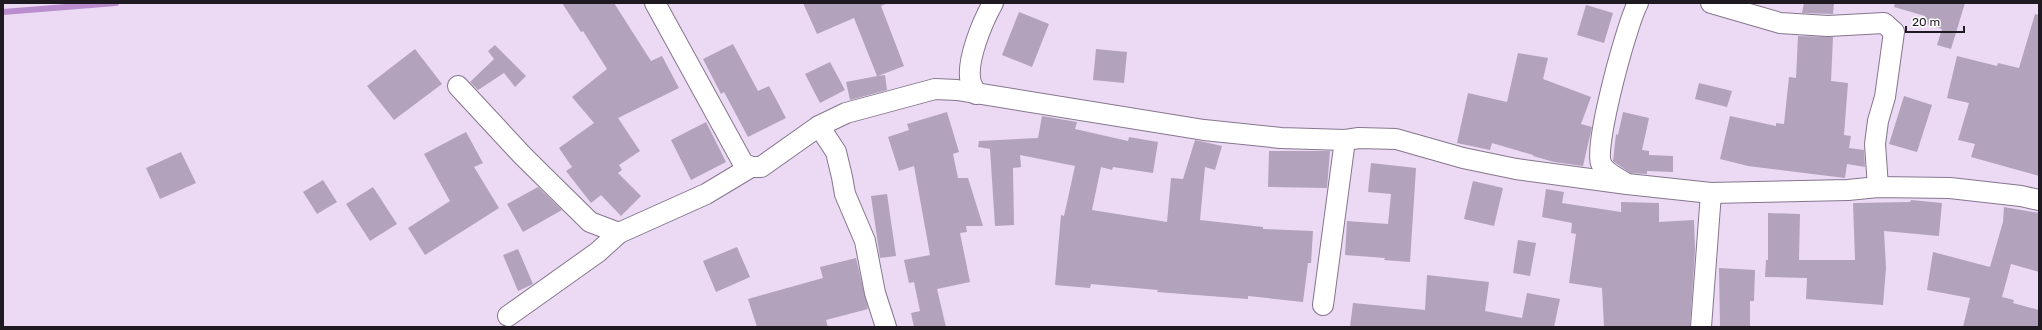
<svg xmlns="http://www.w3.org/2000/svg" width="2042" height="330" font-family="Rubik,sans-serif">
	<rect width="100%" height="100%" fill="#ecdaf4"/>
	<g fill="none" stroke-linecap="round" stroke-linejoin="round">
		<polyline stroke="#ba8ece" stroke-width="6" points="3,12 116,3"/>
	</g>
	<g fill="#b3a2bb">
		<polygon points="562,3 614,3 651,61 662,56 679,88 618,118 640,151 619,165 622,170 618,173 641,196 621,216 601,195 591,203 566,171 572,167 559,148 594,123 572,97 607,69 583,31 581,32"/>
		<polygon points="803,3 888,3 881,6 904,66 878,76 885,75 887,90 850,100 846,82 877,76 854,18 817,34"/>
		<polygon points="1804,3 1834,3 1833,14 1802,13"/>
		<polygon points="1895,3 1965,3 1951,49 1937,45 1942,29 1923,23 1925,16 1894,7"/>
		<polygon points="1586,5 1613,13 1604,43 1577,35"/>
		<polygon points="1019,12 1049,24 1032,67 1002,55"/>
		<polygon points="2035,14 2039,15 2039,176 1971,157 1975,144 1958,140 1969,103 1947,98 1957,56 1997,66 1998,63 2019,68"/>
		<polygon points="1798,36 1833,37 1831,81 1848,83 1844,135 1851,136 1849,148 1864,150 1865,167 1847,164 1845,178 1748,166 1720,159 1730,116 1776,126 1776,123 1784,124 1789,77 1796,78"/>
		<polygon points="733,44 758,91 769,86 786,118 748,137 724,92 721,94 703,59"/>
		<polygon points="495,45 526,76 515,87 504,73 478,90 470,82 494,59 488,51"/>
		<polygon points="415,49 442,84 394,120 367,86"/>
		<polygon points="1096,49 1127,52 1124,83 1093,80"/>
		<polygon points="1518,53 1548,58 1543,79 1591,97 1581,124 1592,127 1583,166 1554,162 1533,156 1533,155 1492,143 1490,150 1457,143 1468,93 1507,102"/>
		<polygon points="830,62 845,90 820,103 805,74"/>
		<polygon points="1699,83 1732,91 1727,107 1695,99"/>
		<polygon points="1904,96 1932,105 1917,152 1889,144"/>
		<polygon points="947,112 959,152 953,154 958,178 968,178 983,226 966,226 967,232 960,233 970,282 937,289 946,327 914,327 911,313 920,311 914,282 909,283 904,260 930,255 914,166 899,171 888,137 909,130 907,124"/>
		<polygon points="1623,112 1649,118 1642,150 1649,151 1649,155 1673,156 1673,172 1647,171 1647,174 1630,173 1613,161 1616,134 1618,135"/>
		<polygon points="1042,116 1077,122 1075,129 1128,141 1129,137 1158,142 1153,173 1113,167 1112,170 1101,167 1092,210 1167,222 1171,178 1183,179 1195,140 1222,146 1215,170 1205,167 1200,220 1263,227 1263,229 1313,231 1311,263 1308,263 1303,302 1248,296 1248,299 1157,292 1158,290 1091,284 1090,288 1055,285 1061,215 1064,216 1075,166 1020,155 1021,167 1013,168 1014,225 995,226 990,149 978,147 979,141 1038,138"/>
		<polygon points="706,122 726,162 691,180 671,140"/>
		<polygon points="466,132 483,163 474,167 499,208 425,255 408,228 450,201 424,154"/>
		<polygon points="1269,151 1330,151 1327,188 1268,187"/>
		<polygon points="181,152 196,183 160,199 146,168"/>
		<polygon points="1371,163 1416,168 1410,262 1384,260 1385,258 1345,255 1347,221 1388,224 1391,194 1368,192"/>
		<polygon points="323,180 337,202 317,214 303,192"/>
		<polygon points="1473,181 1503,188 1494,226 1464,219"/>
		<polygon points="373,187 397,224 370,241 346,204"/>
		<polygon points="538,187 562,210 523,232 507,204"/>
		<polygon points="1546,189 1564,192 1562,203 1621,212 1621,202 1659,203 1659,222 1694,220 1695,250 1690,327 1604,327 1602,288 1569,283 1576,234 1571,233 1572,223 1542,217"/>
		<polygon points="887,194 896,256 880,258 871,196"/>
		<polygon points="1911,200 1942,203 1939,236 1884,231 1886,268 1883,305 1806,299 1807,278 1765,277 1766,260 1768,260 1768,213 1800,214 1799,260 1855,260 1853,203 1910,202"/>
		<polygon points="2004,207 2039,213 2039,272 2011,264 2002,297 2014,300 2013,303 2039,310 2039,327 1963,327 1970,298 1927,290 1933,252 1990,267 2003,222"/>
		<polygon points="1518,240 1536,243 1530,276 1513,273"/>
		<polygon points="737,247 750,277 716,292 703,261"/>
		<polygon points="518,249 533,284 518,291 503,255"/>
		<polygon points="856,258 868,309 826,320 828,327 757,327 748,299 823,278 820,267"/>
		<polygon points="1719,268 1755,270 1754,301 1750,301 1750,327 1720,327"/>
		<polygon points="1427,275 1489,282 1485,311 1522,318 1527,293 1560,299 1554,327 1350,327 1353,303 1425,310"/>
	</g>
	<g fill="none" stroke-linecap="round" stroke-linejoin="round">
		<defs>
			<g id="minor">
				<polyline points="655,3 743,163 751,167"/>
				<polyline points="1711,3 1780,23 1828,26 1884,23 1894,32 1885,97 1878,121 1875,144 1878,187"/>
				<polyline points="458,86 523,156 590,222 619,233"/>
				<path d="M976,94C975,90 972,86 971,83C965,62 983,21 993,3"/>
				<polyline points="819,126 836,152 842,177 845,194 865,241 875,293 886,327"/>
				<path d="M1624,182C1616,177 1604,172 1601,163C1594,144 1627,23 1638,3"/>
				<polyline points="1323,305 1345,140"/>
				<polyline points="508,316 598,252 619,233 706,194 751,167 761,167 819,126 846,113 935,89 957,90 1204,130 1281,138 1345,140 1359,138 1396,139 1463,158 1516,169 1627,184 1711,193 1848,190 1878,187 1950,188 2021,196 2039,200"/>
				<polyline points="1701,327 1711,193"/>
			</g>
		</defs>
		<use href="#minor" stroke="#85768d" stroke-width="22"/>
		<use href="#minor" stroke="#fff" stroke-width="20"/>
	</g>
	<rect width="2042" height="330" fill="none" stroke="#1f1922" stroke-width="8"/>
	<path d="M1906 26v6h58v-6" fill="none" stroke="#1f1922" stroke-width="2"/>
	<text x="1912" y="26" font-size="12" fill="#1f1922" stroke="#ffffff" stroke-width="3" paint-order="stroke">20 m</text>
</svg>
